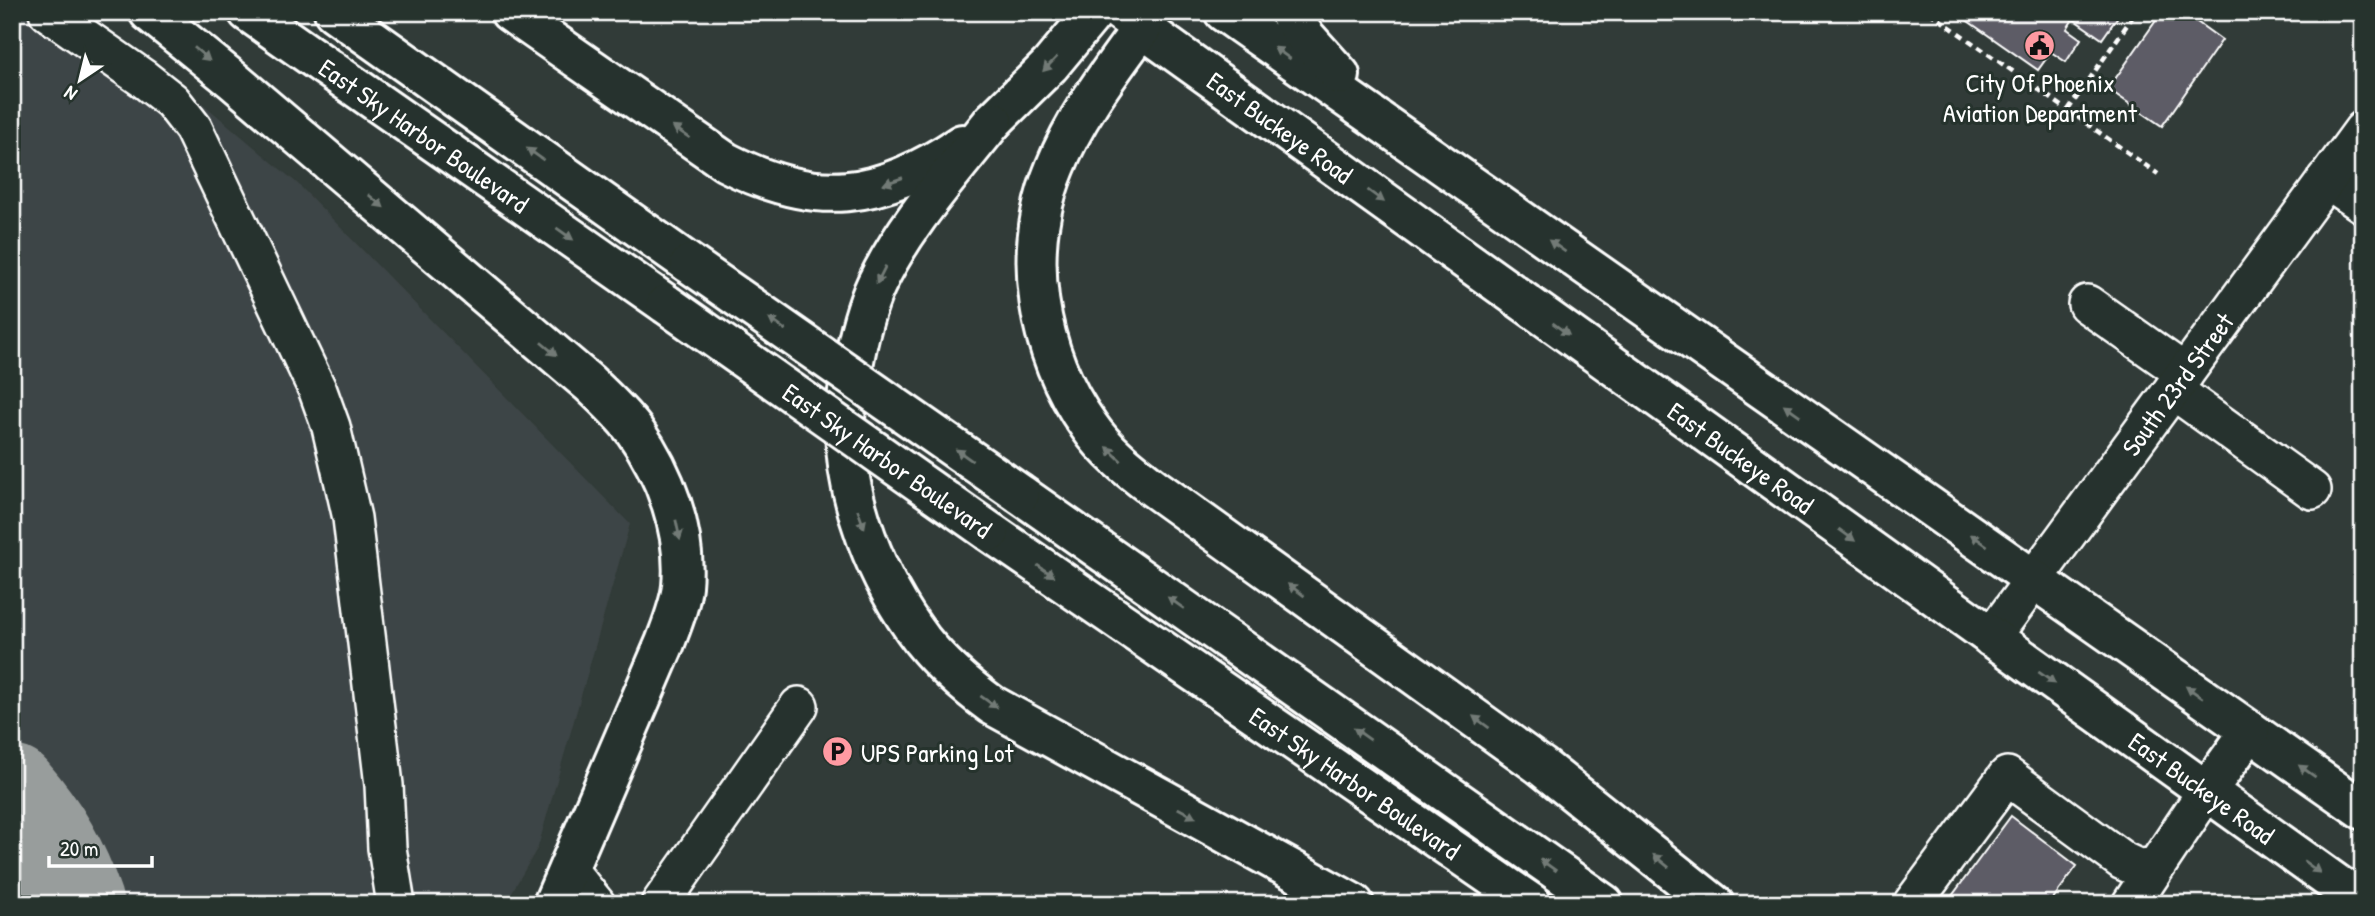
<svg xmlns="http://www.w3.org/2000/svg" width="2375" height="916" font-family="'Patrick Hand',sans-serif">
	<rect width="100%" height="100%" fill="#313b38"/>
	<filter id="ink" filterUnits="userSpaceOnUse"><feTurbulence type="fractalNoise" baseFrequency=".0143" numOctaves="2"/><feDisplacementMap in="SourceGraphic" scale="14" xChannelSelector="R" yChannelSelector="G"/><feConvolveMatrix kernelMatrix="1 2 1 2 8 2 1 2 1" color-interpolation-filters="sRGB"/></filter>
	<g filter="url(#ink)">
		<polygon fill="#3e4546" points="12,12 78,12 170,76 298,184 630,524 538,847 505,904 12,904"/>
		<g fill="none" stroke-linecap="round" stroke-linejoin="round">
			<path stroke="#989d9c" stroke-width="93" d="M12,792C42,826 63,861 77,904"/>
		</g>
		<g fill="#5d5b66" stroke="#fff" stroke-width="2">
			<polygon points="1955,12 2121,12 2102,39 2073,19 2067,29 2081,39 2066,62 2051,52 2038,70"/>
			<polygon points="2162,12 2183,12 2222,40 2162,126 2108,89"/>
			<polygon points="2011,816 2077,866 2049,904 1946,904"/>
		</g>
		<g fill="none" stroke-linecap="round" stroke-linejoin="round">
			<defs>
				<g id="minor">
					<polyline points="48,12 144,79 172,101 193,128 318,391 331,427 352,518 384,785 387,848 396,904"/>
					<polyline points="1120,12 1142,28 1153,12"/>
					<polyline points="2326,179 2363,204"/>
					<polyline points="2087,304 2185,373"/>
					<polyline points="2173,390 2312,490"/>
					<path id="s1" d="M1991,638L2363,130"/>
					<polyline points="568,870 596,904"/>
					<polyline points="660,904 799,706"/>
					<polyline points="1912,904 2007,776 2123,861 2138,868 2154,867"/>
					<polyline points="2131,904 2206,792"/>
				</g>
				<g id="major">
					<polyline points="1224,12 2363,810"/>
					<polyline points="1289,12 1304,35 1340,75"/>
					<path id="s2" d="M1142,28L2363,903"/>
					<polyline points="993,121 1050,65 1094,12"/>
					<polyline points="2206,792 2250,731"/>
				</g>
				<g id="highway">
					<path d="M149,12L234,81L589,383C605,398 621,413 634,430C665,473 687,532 682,586C680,605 672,624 665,643L553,904"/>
					<path id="s3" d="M248,12L666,304"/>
					<polyline points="334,12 690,264"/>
					<path d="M510,12L726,162C816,208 879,200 962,144"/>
					<path d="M1142,28C1110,72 1075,117 1055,168C1020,252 1037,353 1089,426C1106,451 1130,470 1154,488L1541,766L1714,904"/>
					<path d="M993,121C952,173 905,224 876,285C864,311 858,338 853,366C849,385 845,404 845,424C845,500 876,579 922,640C942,665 966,686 992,705L1354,904"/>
					<polyline points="1020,494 1604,904"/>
					<path id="s4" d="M990,532L1532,904"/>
				</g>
			</defs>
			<use href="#minor" stroke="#fff" stroke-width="42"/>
			<use href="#major" stroke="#fff" stroke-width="44"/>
			<use href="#highway" stroke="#fff" stroke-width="44"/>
			<g stroke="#fff" stroke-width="4.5" stroke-dasharray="7 5" stroke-linecap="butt">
				<polyline points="1929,12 2158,174"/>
				<polyline points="2068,110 2136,12"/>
			</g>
			<use href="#minor" stroke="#26332d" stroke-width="37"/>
			<use href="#major" stroke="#26332d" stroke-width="38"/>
			<use href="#highway" stroke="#26332d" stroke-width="38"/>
			<defs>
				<g id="highway-bridge">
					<polyline points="690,264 1020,494"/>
					<path id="s5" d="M666,304L990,532"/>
				</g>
			</defs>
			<use href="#highway-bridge" stroke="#fff" stroke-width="44" stroke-linecap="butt"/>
			<use href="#highway-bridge" stroke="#26332d" stroke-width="38"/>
		</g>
		<defs><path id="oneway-solid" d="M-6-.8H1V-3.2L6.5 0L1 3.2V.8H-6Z" transform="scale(1.75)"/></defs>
		<g fill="#727a76">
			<use href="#oneway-solid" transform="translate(1282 53) rotate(-145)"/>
			<use href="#oneway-solid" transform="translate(202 54) rotate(40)"/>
			<use href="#oneway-solid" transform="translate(1050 64) rotate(134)"/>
			<use href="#oneway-solid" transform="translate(681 132) rotate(-146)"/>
			<use href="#oneway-solid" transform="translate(535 154) rotate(-145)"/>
			<use href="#oneway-solid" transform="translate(893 181) rotate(161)"/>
			<use href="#oneway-solid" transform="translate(1376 196) rotate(36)"/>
			<use href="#oneway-solid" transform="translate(376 201) rotate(40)"/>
			<use href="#oneway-solid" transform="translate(565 234) rotate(35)"/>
			<use href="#oneway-solid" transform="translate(1557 246) rotate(-145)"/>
			<use href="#oneway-solid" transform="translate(881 275) rotate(117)"/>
			<use href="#oneway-solid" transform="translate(777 324) rotate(-145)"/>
			<use href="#oneway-solid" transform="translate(1561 329) rotate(36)"/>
			<use href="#oneway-solid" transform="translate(549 349) rotate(40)"/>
			<use href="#oneway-solid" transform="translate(1792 410) rotate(-145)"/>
			<use href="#oneway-solid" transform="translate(1114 454) rotate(-136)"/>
			<use href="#oneway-solid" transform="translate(964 455) rotate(-145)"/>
			<use href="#oneway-solid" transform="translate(861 519) rotate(70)"/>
			<use href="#oneway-solid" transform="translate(678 530) rotate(78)"/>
			<use href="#oneway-solid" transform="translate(1847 535) rotate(36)"/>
			<use href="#oneway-solid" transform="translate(1979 540) rotate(-145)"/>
			<use href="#oneway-solid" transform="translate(1046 571) rotate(34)"/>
			<use href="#oneway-solid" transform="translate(1296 590) rotate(-144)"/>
			<use href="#oneway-solid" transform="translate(1176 603) rotate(-145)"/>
			<use href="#oneway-solid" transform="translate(2047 678) rotate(35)"/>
			<use href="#oneway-solid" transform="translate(2194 692) rotate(-145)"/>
			<use href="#oneway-solid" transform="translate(989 702) rotate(35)"/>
			<use href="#oneway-solid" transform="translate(1481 722) rotate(-144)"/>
			<use href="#oneway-solid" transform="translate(1362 734) rotate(-145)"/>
			<use href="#oneway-solid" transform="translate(2307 771) rotate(-145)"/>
			<use href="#oneway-solid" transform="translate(1187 813) rotate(28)"/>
			<use href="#oneway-solid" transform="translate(1661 861) rotate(-141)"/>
			<use href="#oneway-solid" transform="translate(1548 865) rotate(-145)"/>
			<use href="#oneway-solid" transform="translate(2312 867) rotate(36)"/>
		</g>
	</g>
	<defs>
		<symbol id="civic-disc" viewBox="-11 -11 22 22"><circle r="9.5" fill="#ff9aa2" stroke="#26332d"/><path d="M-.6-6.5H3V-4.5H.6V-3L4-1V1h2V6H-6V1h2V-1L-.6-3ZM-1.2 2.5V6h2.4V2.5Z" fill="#111"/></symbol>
		<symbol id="parking-disc" viewBox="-11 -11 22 22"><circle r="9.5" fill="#ff9aa2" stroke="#26332d"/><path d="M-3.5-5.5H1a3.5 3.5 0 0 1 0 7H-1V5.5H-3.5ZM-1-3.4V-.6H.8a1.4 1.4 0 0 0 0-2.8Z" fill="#111"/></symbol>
	</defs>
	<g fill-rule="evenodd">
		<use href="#civic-disc" x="2022" y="28" width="35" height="35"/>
		<use href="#parking-disc" x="820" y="734" width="35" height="35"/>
	</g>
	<g text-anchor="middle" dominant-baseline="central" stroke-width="6" stroke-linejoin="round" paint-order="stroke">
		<g font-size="26" fill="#fff" stroke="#26332d">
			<text x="2040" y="82">City Of Phoenix<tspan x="2040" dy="30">Aviation Department</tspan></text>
			<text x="861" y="752" text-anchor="start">UPS Parking Lot</text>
		</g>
		<g font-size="26" fill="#fff" stroke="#26332d">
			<text stroke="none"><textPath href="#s2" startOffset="170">East Buckeye Road</textPath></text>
			<text stroke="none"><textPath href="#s3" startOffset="215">East Sky Harbor Boulevard</textPath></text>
			<text stroke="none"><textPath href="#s1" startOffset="315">South 23rd Street</textPath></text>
			<text stroke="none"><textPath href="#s2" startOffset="737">East Buckeye Road</textPath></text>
			<text stroke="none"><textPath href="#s5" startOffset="271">East Sky Harbor Boulevard</textPath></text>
			<text stroke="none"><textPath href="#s4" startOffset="443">East Sky Harbor Boulevard</textPath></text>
			<text stroke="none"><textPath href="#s2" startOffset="1304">East Buckeye Road</textPath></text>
		</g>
	</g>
	<rect width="2375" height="916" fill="none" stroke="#26332d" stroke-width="42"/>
	<rect x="21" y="21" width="2333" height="874" fill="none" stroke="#fff" stroke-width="2.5" filter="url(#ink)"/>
	<g transform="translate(80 80) rotate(215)" stroke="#26332d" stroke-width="5" paint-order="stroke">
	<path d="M0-5L12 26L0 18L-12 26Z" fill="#ffffff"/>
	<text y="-10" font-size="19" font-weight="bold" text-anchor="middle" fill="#ffffff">N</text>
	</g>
	<path d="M49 856v10h103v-10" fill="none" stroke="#ffffff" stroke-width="3.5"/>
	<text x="60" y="856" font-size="21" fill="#ffffff" stroke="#26332d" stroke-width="5" paint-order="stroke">20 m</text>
</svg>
